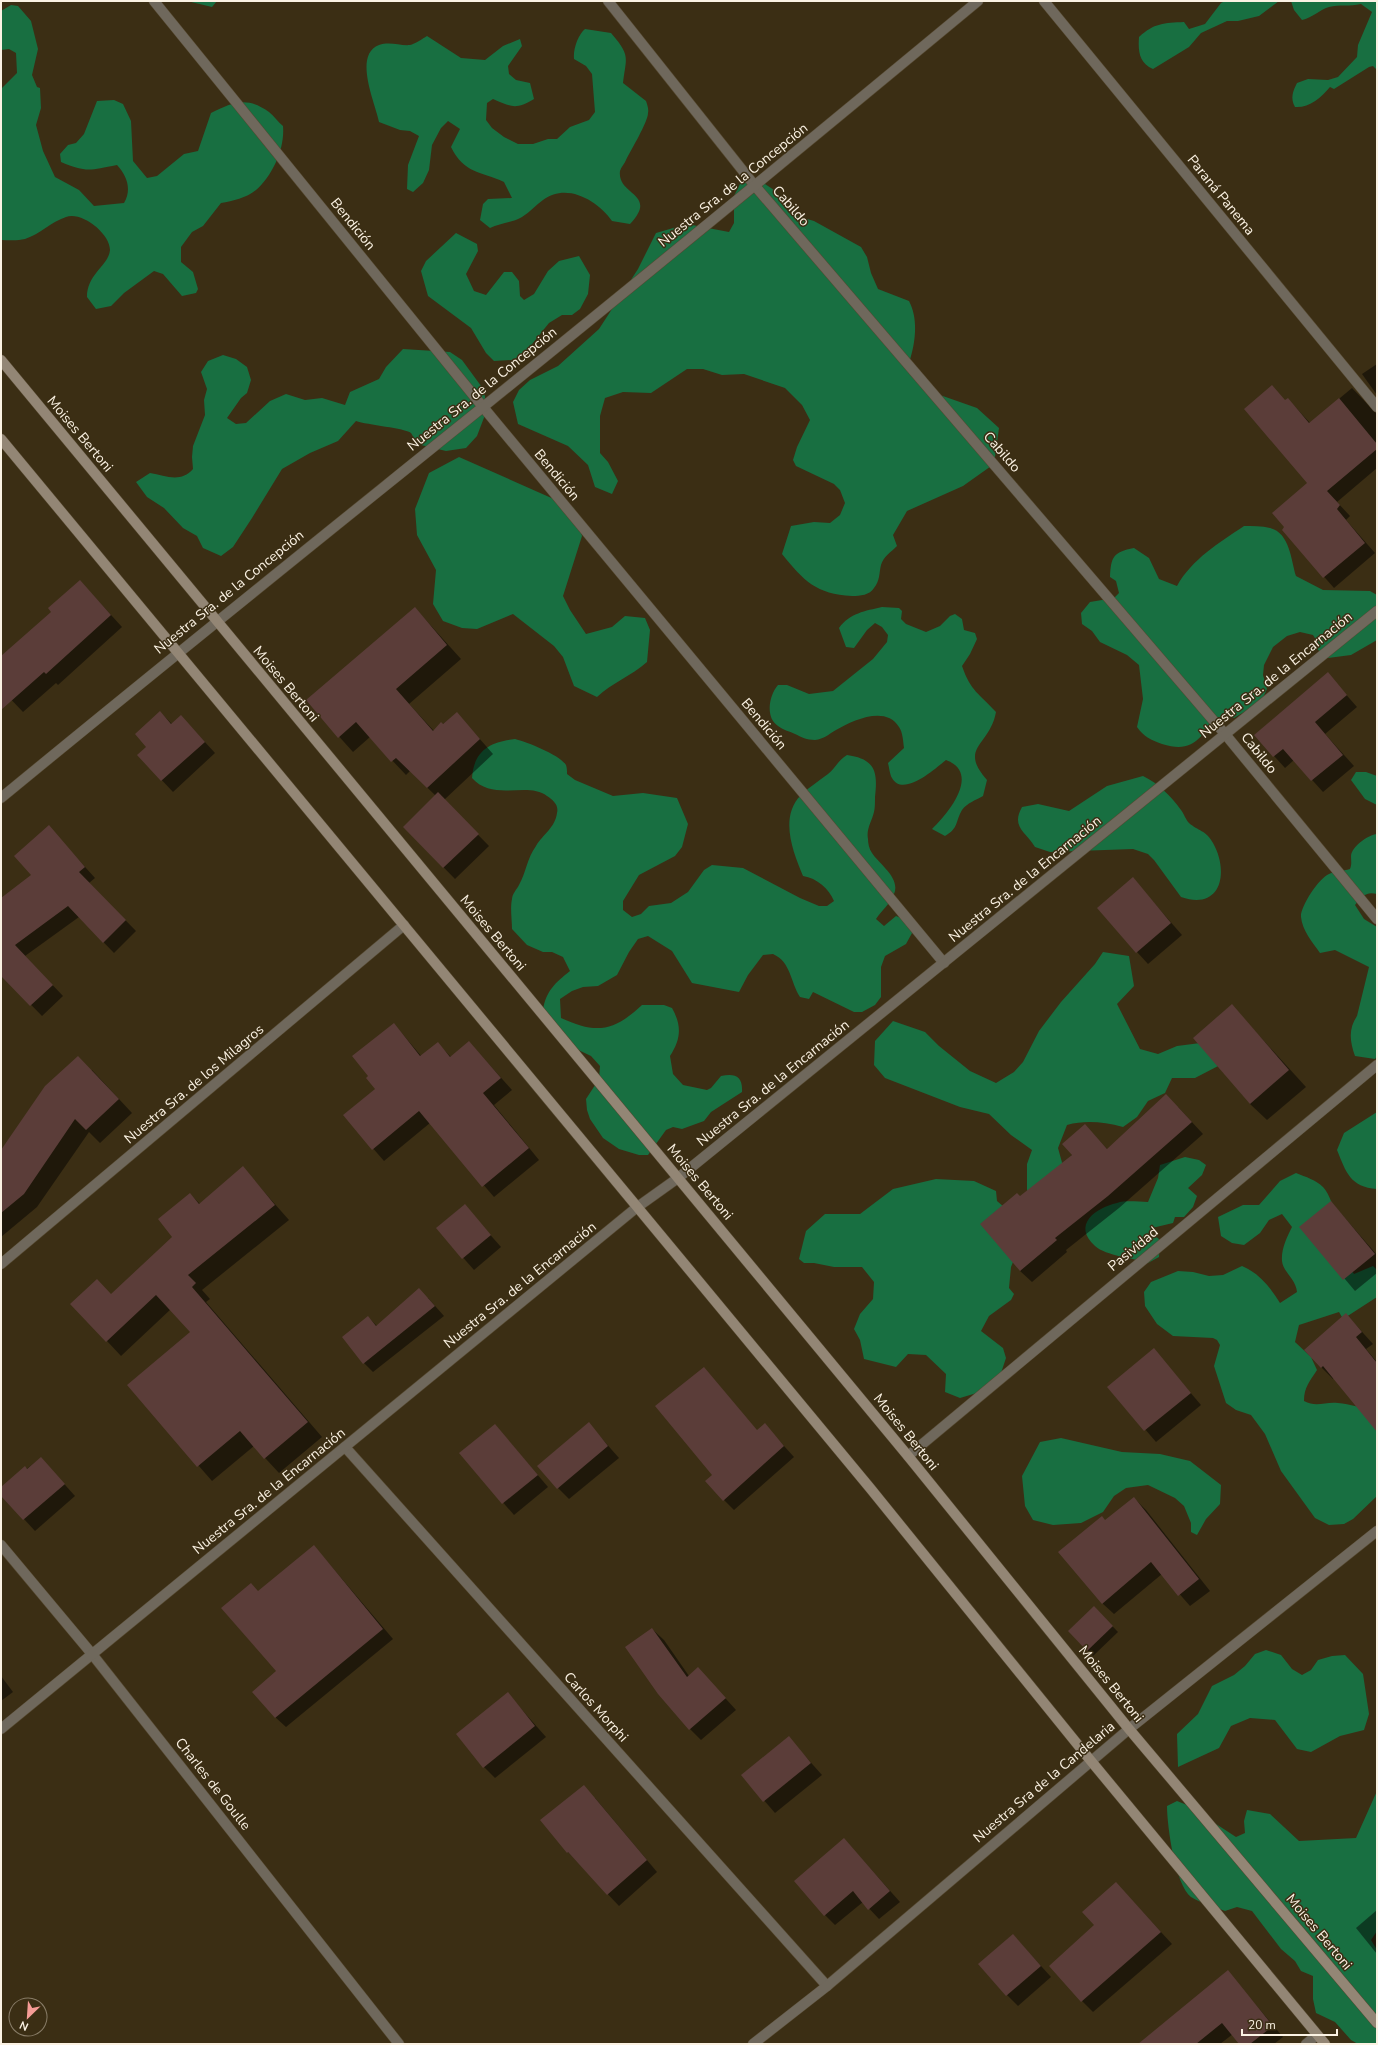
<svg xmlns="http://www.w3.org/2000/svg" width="1378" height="2045" font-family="'Nunito Sans',sans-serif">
	<rect width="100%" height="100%" fill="#3b2e14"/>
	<g fill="#186f41">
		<polygon points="187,1 217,1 212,7"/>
		<path d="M1225,1H1279L1259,16L1238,21H1227L1201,33L1189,47L1153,69C1139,63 1138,51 1139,37C1154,23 1164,23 1184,22L1189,29L1205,24L1221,3Z"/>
		<path d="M1291,1H1377V70L1373,66L1369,67L1334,89L1330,87C1321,98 1309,108 1295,107C1290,98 1293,91 1297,83L1308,79L1328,80L1338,77L1357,57L1358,45L1372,12L1361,4C1350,7 1339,4 1329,7C1319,10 1312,18 1302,20L1294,10Z"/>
		<path d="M11,5L18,6L31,21L38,49L32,75L37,87L40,88L41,108L36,125L43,151L55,177L79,190L94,206L124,203C132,189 127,176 117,165C90,170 87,173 61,162L60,154L68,145L76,143L84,134L97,101L114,100L123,104L131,121L133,161L147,178L157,176L184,154L198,151L211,113C233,102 247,96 269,112C274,116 278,122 283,126C285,148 273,175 256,190C246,198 233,201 221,203L203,226L192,232L181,247V262L193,272L198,289L196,293L182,296L163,274L154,271L124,293L111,306L96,309L87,297C87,274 109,265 110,250C110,233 81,211 66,217C51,222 40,234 25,239C17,241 9,240 1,240V89L17,73L16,53L9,49L1,50V11Z"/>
		<path d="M585,29L611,33C631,56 626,57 623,83L646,101C647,104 649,109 648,113C648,122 631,150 626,160C625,163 621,167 620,171C617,196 659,193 630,224L612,221C598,201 567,182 543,200C536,205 530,212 522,217C512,223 500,223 490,228L480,220L483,204L488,199L512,198L504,182C481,171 464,174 451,147L460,129L448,121L441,128L432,145L429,170L423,183L413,192L407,189L408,165L419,136L410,131L400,130L379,122C375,102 353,55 379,45C390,41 400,46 410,45C415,44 422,39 427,36L461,58L485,60L503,46L520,39L522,46L508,66L509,74L516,80L530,83L534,99C516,110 511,107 493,99L487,103L486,120L492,128L504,137L518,144H533L548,139H557L570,127L589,120L595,112L592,74L586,66L574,59C573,49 578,35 585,29Z"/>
		<path d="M742,180H759L774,190L781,203L790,214L814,221L861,247L867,257L871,273L878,289L909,301C919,320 915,344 909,363L940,395L977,408L999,428L994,464L963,486L907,511L893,535L897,546C891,552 883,557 881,565C879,573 880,581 874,588C870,595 860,596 852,596C816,594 804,581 782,554L791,526L814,522L830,523L840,515L845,503L840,490L834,484L796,466L793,460L797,447L810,420L802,405L785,388L744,374L722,375L703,369H687L651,393L623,392L605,398L600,416V453L608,462L618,481L612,494L595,487L588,465L568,446L518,424L513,402L519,390L530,380L558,366L599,329L638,269L656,233L687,224L729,232L734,223V196Z"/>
		<polygon points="456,233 477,244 478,251 466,274 474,291 486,295 504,272 512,272 519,281 520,296 524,300 534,294 548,271 559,261 579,256 590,275 588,294 580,309 572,315 562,315 549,323 524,354 512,360 494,361 486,353 471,328 428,296 421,271 426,261"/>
		<path d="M403,349L450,352L462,360L484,390L485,397V415L477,436L466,448L446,451L417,444C415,441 413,436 411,433C405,428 367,425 356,421L338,441L310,453L282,469L252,518L233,547L221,556L203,548L197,536L183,528L164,508L147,497L136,482L150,473C166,476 181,483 193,469L192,457L193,446L205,415L204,400L207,389L201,372L208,361L223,355L236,359L247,367L251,380L247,393L241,398L227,418L236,424L246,423L270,401L286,394L305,400L322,398L345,405L350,392L379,379L386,367Z"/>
		<path d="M459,457L574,508L582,536L563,596L570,610L586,634L612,627L625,616L645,618L650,630L647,662C631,676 612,683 597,697L574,686L563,657L554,646L513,614L477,629L462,628L443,621L433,604L436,570L417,535L415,509L429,473Z"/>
		<path d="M1244,526C1252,526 1262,526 1270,528C1290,533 1291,560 1296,576L1323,590L1370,591L1377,595V640L1351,655L1328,658L1317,649L1318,643L1313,635L1300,632L1287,636L1273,647L1264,665L1263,675L1267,689L1261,702L1234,718L1218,717C1199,737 1194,754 1162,744C1151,740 1144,737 1137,727L1143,699L1139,665L1127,655L1100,642L1092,631L1082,624L1081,613L1090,602L1114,598L1119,593L1116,581L1110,577C1111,557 1113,552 1134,548L1149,558L1159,579L1177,586C1192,559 1219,543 1244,526Z"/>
		<path d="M882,607L899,608L902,611L901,619L906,624L926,632L940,626L950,616L955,614L962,619L964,630L975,633L977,639L970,654L962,666C971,692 979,693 996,712C990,746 958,747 987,780L983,796C976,800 967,803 962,810C955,822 959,828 945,836L932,829C949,813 981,773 946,760C936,768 903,798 892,778C890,775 889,767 888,763L904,748C903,741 903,733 899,727C886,705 853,720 836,730C829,734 824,739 815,740C807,740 801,737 795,734C789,731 783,730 778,726C765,718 769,695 778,685H787L809,694L833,691L873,659L887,642L888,635L882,627L875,623L867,630L854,648L846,647L839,628C850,613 865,611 882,607Z"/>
		<path d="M515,739C527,742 560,755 566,765C567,768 567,771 567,774L575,780L613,796L643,793L677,798L688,824L682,847L675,856L639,875L623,901V910L632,917L641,914L649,906L671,903L688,892L704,870L712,865L743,868L800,898L819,906H827L834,901C829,889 817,878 803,876C793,852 779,817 801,795C809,787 819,781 828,774C836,768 837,761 847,755C875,759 878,771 875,797C875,802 875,808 874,812C872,821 866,829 868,839C868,843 869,849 872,853C879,864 901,878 894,894C890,904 882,910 876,919L884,926L896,916L917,924L906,944L885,956L881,967V997L875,1005L862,1012H854L813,992L809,999L800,997C790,981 791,962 773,954L763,955L748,975L739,992L692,983L672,951L648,936L638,939L629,952L617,975L598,986L583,987L572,991L560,999L561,1018C596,1034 613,1032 642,1005H664L672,1008C682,1026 681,1039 670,1056L673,1074L683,1085L707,1090L711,1088L721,1076C735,1073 743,1076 742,1092L711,1112L704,1121L682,1129L673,1127L666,1130L648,1155H639L619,1149L603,1138L590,1119L587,1110L586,1099L599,1079L600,1066L591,1056L570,1046L543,1010C546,991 555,983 570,971L563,957L552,952H543L527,945L512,929C512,920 510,908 512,899C512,894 517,889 519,885C526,873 527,858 536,846C543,834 555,828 557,813C559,805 553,800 547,796C528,781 493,802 472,778C474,750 490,742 515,739Z"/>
		<polygon points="1356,772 1366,772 1377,776 1377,805 1365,799 1351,780"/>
		<path d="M1143,776C1158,783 1171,796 1181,810C1184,814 1186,820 1189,823C1198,831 1206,830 1213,843C1229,871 1222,911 1181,897L1154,860L1148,854L1133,849L1050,852L1035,847C1025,831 1011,827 1022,807L1038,804L1069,811L1107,786Z"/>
		<path d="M1377,834V894C1366,891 1361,897 1355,905L1364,919L1377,927V1056L1375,1059L1355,1056C1350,1042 1348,1029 1357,1016L1369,967L1335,950L1320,953C1313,943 1302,930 1301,917C1300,907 1319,878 1329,874C1335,871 1343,871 1350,869C1352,864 1351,861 1351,856C1352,846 1368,835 1377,834Z"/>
		<path d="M1103,952L1129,956L1134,986L1117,1004L1140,1049L1158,1054L1177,1046L1216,1041L1222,1064L1195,1078H1172L1165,1093L1148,1101L1137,1117L1123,1127C1103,1122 1086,1120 1067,1125L1058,1148L1068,1184L1027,1191V1164L1032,1150L1011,1135L989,1114L960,1107L885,1078L874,1065L875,1041L893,1021L925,1032L939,1046L970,1071L996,1083L1014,1072L1023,1062L1039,1031L1061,1002L1095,964Z"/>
		<path d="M1377,1112V1189C1350,1187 1346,1172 1337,1150L1344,1133Z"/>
		<path d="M1185,1157L1199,1160L1206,1165L1202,1175L1188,1188L1197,1196L1193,1207L1184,1217H1175L1173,1223L1152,1228L1153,1234L1160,1240L1159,1257L1148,1263C1134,1258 1106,1256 1095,1246C1072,1225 1095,1208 1117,1203C1126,1200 1138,1202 1148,1202L1158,1178L1160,1165Z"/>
		<path d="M1296,1173C1306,1177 1316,1180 1323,1187C1335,1199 1346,1253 1352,1271L1354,1274L1373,1266L1377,1270V1297L1343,1319L1339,1312L1299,1325L1295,1342L1311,1357L1317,1370C1310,1381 1304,1387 1304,1401C1317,1408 1326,1401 1338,1403C1350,1404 1362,1408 1373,1410L1377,1415V1496L1353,1519L1344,1524L1329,1525L1315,1518L1281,1471L1265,1434L1251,1415L1236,1410L1226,1403L1214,1366L1220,1345L1217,1340L1213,1338L1173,1336L1157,1324L1145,1306L1144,1292L1151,1282L1178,1271L1193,1272L1209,1276L1223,1275L1242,1266C1259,1273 1271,1288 1280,1303L1297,1292C1296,1279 1283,1272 1282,1261C1281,1249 1287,1237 1292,1227L1282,1214L1269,1220L1260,1233L1244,1245L1232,1243L1221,1236L1218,1217L1243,1205H1259L1280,1181Z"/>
		<polygon points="936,1179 974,1181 996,1191 997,1201 1004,1207 1023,1237 1011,1267 1009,1288 1014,1294 1011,1300 989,1316 981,1331 1003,1348 1006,1358 999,1379 980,1392 960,1398 945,1392 946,1374 926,1355 908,1354 896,1367 864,1359 860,1340 854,1329 860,1314 873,1299 874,1282 862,1267 834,1267 814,1263 804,1263 799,1259 806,1231 825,1214 860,1214 893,1189"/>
		<polygon points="1061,1438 1122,1452 1160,1454 1190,1461 1221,1485 1220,1504 1206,1519 1197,1535 1191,1532 1191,1523 1184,1506 1175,1498 1148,1485 1126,1488 1114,1496 1103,1512 1081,1523 1053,1525 1033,1520 1025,1506 1022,1476 1040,1442"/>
		<polygon points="1266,1650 1281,1655 1292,1669 1302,1675 1311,1670 1318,1660 1332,1656 1345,1655 1363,1674 1369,1714 1364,1730 1340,1736 1311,1752 1297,1749 1275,1720 1250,1718 1231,1726 1219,1748 1178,1767 1177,1734 1198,1714 1212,1686 1234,1675 1245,1666 1255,1654"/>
		<path d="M1377,1791V1931L1371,1940L1377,1950V2044H1358L1351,2040L1335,2022L1316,2013L1313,1999V1976L1301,1971L1295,1961L1281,1949L1252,1911L1237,1907L1225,1911C1215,1907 1201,1903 1191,1897C1175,1885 1167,1826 1167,1806L1177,1801L1187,1805L1236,1837L1245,1833L1244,1821L1247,1810L1270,1814L1299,1841L1356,1838Z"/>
	</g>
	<g fill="#0007">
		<polygon points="1377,364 1377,395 1362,374"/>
		<polygon points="1352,388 1377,414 1377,468 1337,502 1350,516 1346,520 1375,553 1334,588 1283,530 1308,483 1285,401 1288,399 1310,423"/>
		<polygon points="80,581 122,627 58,685 56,683 23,712 1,689 1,657 53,612"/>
		<polygon points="415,608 461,659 409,704 434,731 457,713 493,754 444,800 489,846 455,879 404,827 436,796 410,771 406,775 370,737 353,752 307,701"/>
		<polygon points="1328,674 1357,707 1325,734 1354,766 1323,792 1294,760 1285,768 1255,735"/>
		<polygon points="160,712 172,724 192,728 215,753 173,792 138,755 147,747"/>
		<polygon points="49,827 95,878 89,883 136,931 114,953 79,917 25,956 63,996 42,1016 1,974 1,899 33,876"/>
		<polygon points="1133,879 1182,935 1148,964 1137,952"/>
		<polygon points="1232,1006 1306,1087 1267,1120 1250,1104"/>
		<polygon points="394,1024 422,1057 438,1044 451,1057 469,1042 512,1090 494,1105 539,1160 494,1197 430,1123 384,1161 344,1115 376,1089"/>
		<polygon points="92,1070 132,1113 100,1143 89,1132 37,1207 1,1237 1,1151"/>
		<polygon points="1178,1107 1203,1134 1119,1208 1066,1250 1067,1252 1032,1282 1020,1271 1085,1125 1108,1150"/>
		<polygon points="243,1168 289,1220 202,1290 210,1299 206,1302 322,1437 279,1473 254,1446 212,1481 128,1385 191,1332 171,1309 121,1356 107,1341 111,1295 174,1237 190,1194 200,1204"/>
		<polygon points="1331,1202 1377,1255 1377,1273 1355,1291 1301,1227"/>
		<polygon points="464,1205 501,1247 474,1270 437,1228"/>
		<polygon points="428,1298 444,1316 373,1372 364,1363 368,1317 377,1326"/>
		<polygon points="1346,1314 1373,1344 1366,1349 1377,1362 1377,1431 1334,1377 1333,1379 1321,1367"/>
		<polygon points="1154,1350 1201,1405 1156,1442 1109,1387"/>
		<polygon points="704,1368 757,1431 765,1425 794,1457 734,1510 724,1500 714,1475"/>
		<polygon points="589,1424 619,1458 569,1499 558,1488"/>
		<polygon points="495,1425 548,1487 514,1515 460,1453"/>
		<polygon points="41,1458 75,1496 35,1531 1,1494 1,1488"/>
		<polygon points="1134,1498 1146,1510 1210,1591 1190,1606 1162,1574 1114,1614 1102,1603 1106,1521"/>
		<polygon points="314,1546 393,1639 286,1727 275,1717 278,1671 259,1592"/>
		<polygon points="1094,1607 1118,1632 1093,1656 1069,1631"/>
		<polygon points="652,1629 664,1640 689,1676 698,1668 736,1710 701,1740 690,1729"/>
		<polygon points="1,1676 13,1692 1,1701"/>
		<polygon points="508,1694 546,1737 495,1778 484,1767"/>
		<polygon points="789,1738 822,1775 775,1813 742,1775"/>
		<polygon points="595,1798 657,1872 619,1906 568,1852 542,1820"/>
		<polygon points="844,1839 900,1902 879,1919 863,1902 835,1925 825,1915"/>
		<polygon points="1116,1883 1172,1944 1093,2012 1082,2001 1095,1926"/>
		<polygon points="1377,1910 1377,1954 1356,1928"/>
		<polygon points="1013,1935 1051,1977 1018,2006 1007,1995"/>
		<polygon points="1228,1972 1283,2037 1274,2044 1241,2044 1233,2034 1220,2044 1139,2044"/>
	</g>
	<g fill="#5b3d39">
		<polygon points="1272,385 1285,400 1288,398 1309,423 1339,398 1377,444 1377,449 1327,491 1340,505 1337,509 1365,543 1323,578 1282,530 1284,527 1272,513 1307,483 1244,409"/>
		<polygon points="80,580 111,615 46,674 44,672 1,710 1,656 51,612 48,608"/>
		<polygon points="415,607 447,645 396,689 433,731 441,722 443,724 457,712 480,739 427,788 396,758 391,762 356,722 338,738 306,700"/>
		<polygon points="1328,672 1347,695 1315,722 1343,755 1311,781 1283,749 1273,757 1254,735"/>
		<polygon points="160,711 171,724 181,715 205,742 161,781 137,755 146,747 135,734"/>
		<polygon points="438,792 479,834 443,868 403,827"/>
		<polygon points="49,825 85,867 79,872 126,920 103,943 68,906 15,945 53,985 30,1006 1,976 1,898 31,875 14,856"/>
		<polygon points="1133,877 1171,923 1136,953 1097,908"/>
		<polygon points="1232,1004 1289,1070 1250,1104 1193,1038"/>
		<polygon points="394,1023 420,1056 438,1042 450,1057 469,1041 501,1078 483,1093 529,1148 482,1187 419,1111 372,1150 343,1115 375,1089 366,1078 368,1076 352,1056"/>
		<polygon points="78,1056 119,1099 86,1130 75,1119 24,1194 1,1213 1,1150 45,1086"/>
		<polygon points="1166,1094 1192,1122 1108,1196 1055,1238 1057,1240 1020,1271 980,1224 1017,1193 1020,1196 1072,1155 1062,1144 1085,1124 1107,1149"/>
		<polygon points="243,1166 275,1205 188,1275 196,1283 192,1287 308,1422 264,1459 240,1431 197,1467 127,1385 190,1332 156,1295 106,1342 70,1304 97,1279 111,1294 172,1237 158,1219 190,1193 199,1204"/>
		<polygon points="1331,1201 1375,1254 1343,1280 1299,1227"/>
		<polygon points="465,1204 491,1235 462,1259 436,1228"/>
		<polygon points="419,1288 435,1306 363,1364 342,1337 368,1316 376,1326"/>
		<polygon points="1346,1313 1362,1332 1356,1337 1377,1363 1377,1432 1323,1366 1321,1368 1304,1350"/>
		<polygon points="1154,1348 1191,1393 1144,1431 1107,1387"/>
		<polygon points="704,1367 757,1430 765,1423 784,1446 723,1501 705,1481 712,1475 655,1406"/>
		<polygon points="589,1422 608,1446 557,1489 537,1466"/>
		<polygon points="495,1424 538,1475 502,1504 459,1453"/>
		<polygon points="41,1457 65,1484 23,1520 1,1496 1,1487 25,1466 27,1469"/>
		<polygon points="1134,1497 1199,1579 1178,1596 1151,1562 1102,1604 1058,1552 1102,1516 1105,1520"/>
		<polygon points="314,1545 383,1629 275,1718 252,1692 276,1671 221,1608 251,1583 258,1591"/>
		<polygon points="1094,1606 1113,1626 1087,1651 1068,1631"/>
		<polygon points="652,1628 687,1677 698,1667 726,1698 689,1730 658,1694 625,1647"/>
		<polygon points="508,1692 535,1726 483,1768 456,1734"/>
		<polygon points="789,1736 811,1763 763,1802 741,1775"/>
		<polygon points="584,1785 647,1860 607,1895 568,1852 567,1853 540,1820"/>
		<polygon points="844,1838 890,1891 868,1910 853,1891 824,1916 794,1881"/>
		<polygon points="1116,1882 1161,1932 1081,2002 1049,1966 1094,1925 1082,1912"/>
		<polygon points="1013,1934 1041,1966 1006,1996 978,1964"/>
		<polygon points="1228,1970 1273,2026 1250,2044 1239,2044 1222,2023 1196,2044 1138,2044"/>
	</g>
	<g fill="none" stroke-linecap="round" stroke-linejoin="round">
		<defs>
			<g id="street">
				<polyline points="154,1 483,407 944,963"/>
				<polyline points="608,1 755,186 1225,734 1377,919"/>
				<polyline points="1044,1 1377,407"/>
				<path d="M1,798C161,666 322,537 483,407C649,273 814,137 978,1"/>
				<polyline points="1,1264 404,925"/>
				<polyline points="345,1447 827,1986"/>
				<polyline points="908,1456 1377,1065"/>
				<polyline points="1,1545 92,1654 399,2044"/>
				<polyline points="1,1729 636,1208 678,1178 1377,611"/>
				<polyline points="753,2044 827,1986 1129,1729 1377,1531"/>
				<polyline points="1306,2044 1317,2035"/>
			</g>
			<g id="secondary">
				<polyline points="1,360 908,1456 1129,1729 1377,2023"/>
				<polyline points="1,439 870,1488 1091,1761 1325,2044"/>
			</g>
		</defs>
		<use href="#street" stroke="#564931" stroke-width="11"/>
		<use href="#secondary" stroke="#564931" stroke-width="11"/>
		<use href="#street" stroke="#6f685c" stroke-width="10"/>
		<use href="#secondary" stroke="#938675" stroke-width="10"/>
	</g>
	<g text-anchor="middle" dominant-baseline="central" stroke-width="3" stroke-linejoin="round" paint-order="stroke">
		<g font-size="14" fill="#fbf2e3" stroke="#3b2e14">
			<text transform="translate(733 185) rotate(-39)">Nuestra Sra. de la Concepción</text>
			<text transform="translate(1221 195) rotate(51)">Paraná Panema</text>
			<text transform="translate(791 206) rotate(49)">Cabildo</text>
			<text transform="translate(353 224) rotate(51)">Bendición</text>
			<text transform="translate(482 389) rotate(-39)">Nuestra Sra. de la Concepción</text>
			<text transform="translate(80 434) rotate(50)">Moises Bertoni</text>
			<text transform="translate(1002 452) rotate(49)">Cabildo</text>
			<text transform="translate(557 475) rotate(50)">Bendición</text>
			<text transform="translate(229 592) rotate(-39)">Nuestra Sra. de la Concepción</text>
			<text transform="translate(1276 675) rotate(-39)">Nuestra Sra. de la Encarnación</text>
			<text transform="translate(286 684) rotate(50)">Moises Bertoni</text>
			<text transform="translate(764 724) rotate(50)">Bendición</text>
			<text transform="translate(1259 753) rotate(51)">Cabildo</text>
			<text transform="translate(1025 879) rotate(-39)">Nuestra Sra. de la Encarnación</text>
			<text transform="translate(493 933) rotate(50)">Moises Bertoni</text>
			<text transform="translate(773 1083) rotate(-39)">Nuestra Sra. de la Encarnación</text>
			<text transform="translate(194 1084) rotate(-40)">Nuestra Sra. de los Milagros</text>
			<text transform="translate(700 1182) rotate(50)">Moises Bertoni</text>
			<text transform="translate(1133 1249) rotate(-40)">Pasividad</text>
			<text transform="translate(520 1285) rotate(-39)">Nuestra Sra. de la Encarnación</text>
			<text transform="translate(906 1432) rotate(51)">Moises Bertoni</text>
			<text transform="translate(269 1491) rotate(-39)">Nuestra Sra. de la Encarnación</text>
			<text transform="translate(1111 1684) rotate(51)">Moises Bertoni</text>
			<text transform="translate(596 1707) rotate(48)">Carlos Morphi</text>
			<text transform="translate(1044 1782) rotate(-40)">Nuestra Sra de la Candelaria</text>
			<text transform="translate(213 1784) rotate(52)">Charles de Goulle</text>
			<text transform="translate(1319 1932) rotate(50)">Moises Bertoni</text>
		</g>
	</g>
	<rect width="1378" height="2045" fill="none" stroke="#fbf2e3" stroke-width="4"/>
	<g transform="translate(28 2017) rotate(205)"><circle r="19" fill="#3b2e14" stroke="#887c67"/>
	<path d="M0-3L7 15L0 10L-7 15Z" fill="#f59c96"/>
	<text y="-6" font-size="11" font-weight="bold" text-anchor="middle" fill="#fbf2e3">N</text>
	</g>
	<path d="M1242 2029v6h95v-6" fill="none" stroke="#fbf2e3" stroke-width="2"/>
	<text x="1248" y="2029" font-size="12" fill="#fbf2e3" stroke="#3b2e14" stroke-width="3" paint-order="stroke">20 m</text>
</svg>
